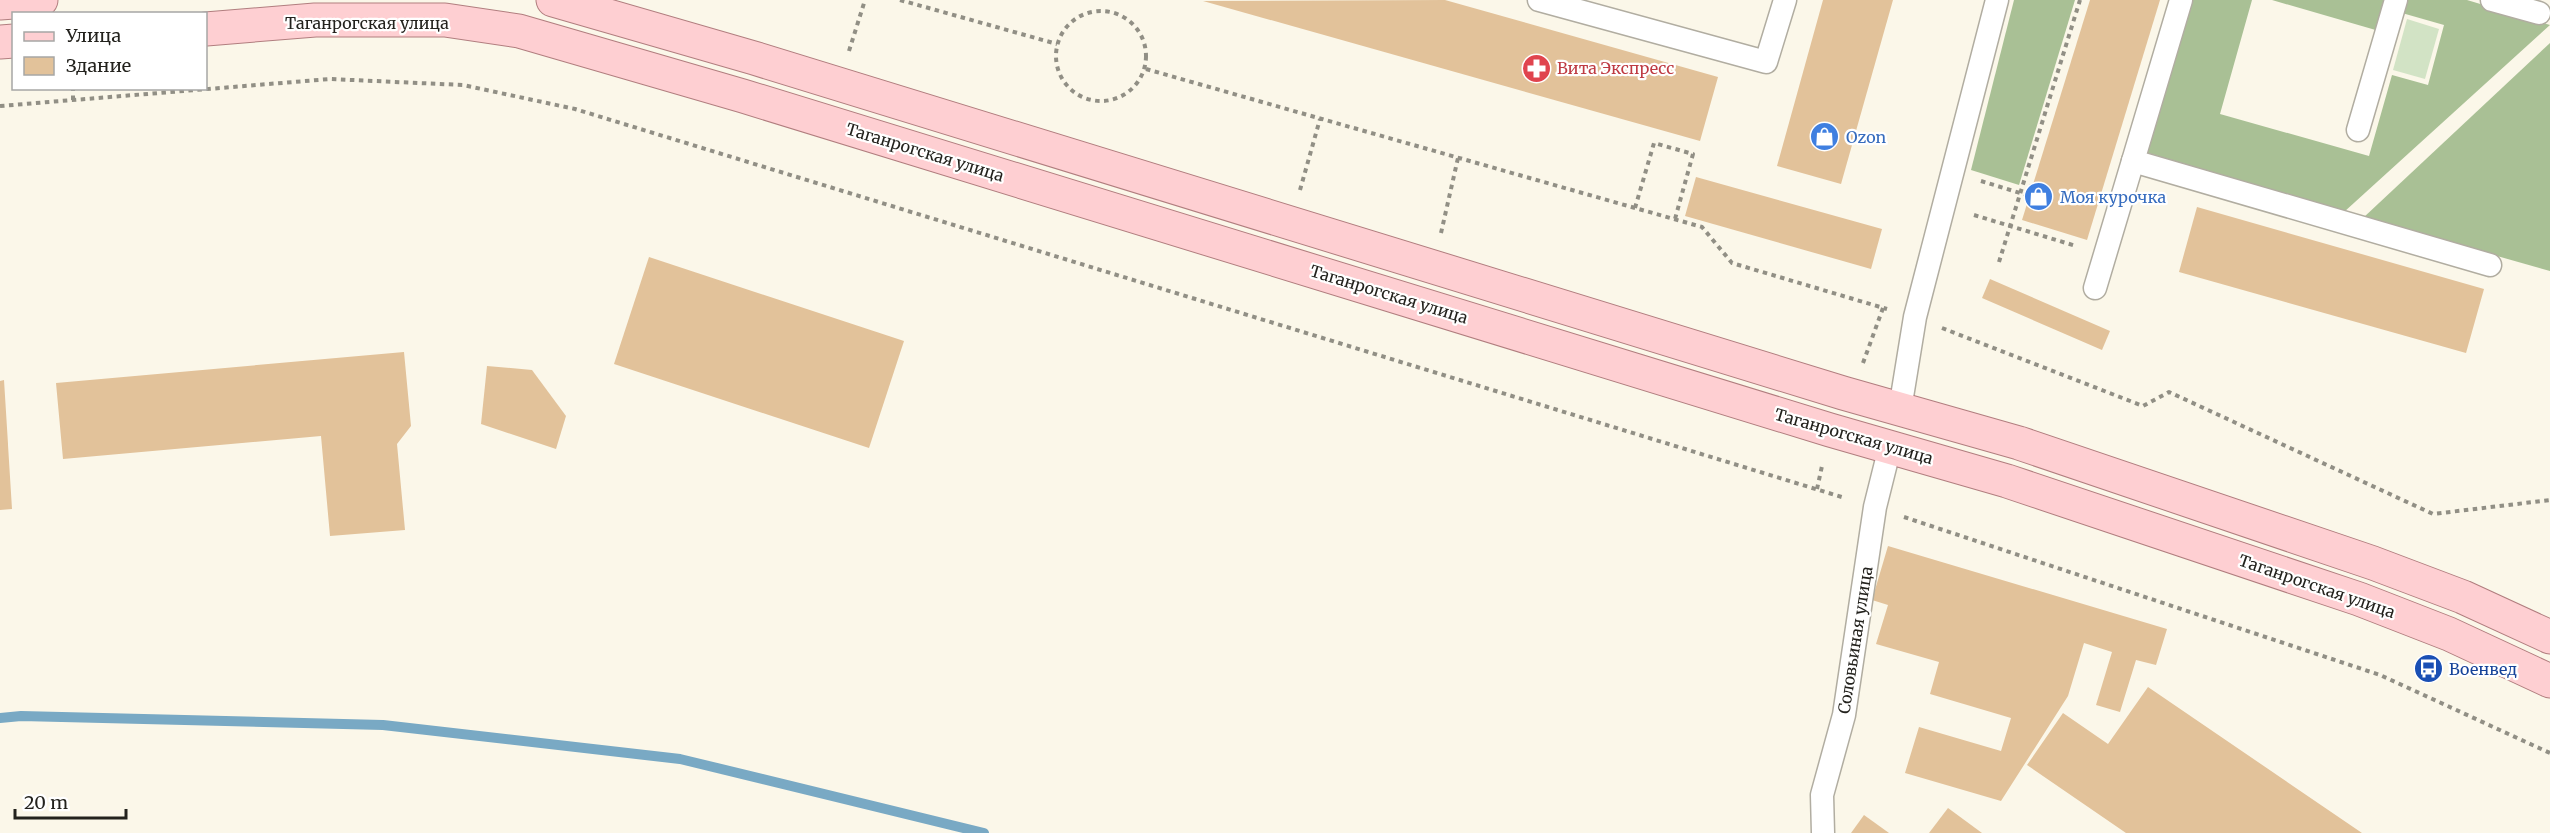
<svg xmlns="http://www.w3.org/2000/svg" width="2550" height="833" font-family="Merriweather,serif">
	<rect width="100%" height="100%" fill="#fbf7e9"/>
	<polygon fill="#d2e3c5" points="2407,19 2439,29 2425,79 2393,70"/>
	<g fill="#a9c095">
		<polygon points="2014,0 2075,0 2019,185 1971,170"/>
		<polygon points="2190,0 2252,0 2220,114 2369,156 2392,75 2428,85 2444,25 2402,13 2406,0 2467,0 2550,25 2344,212 2145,152"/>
		<polygon points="2272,0 2388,0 2379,31"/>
		<polygon points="2550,43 2550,271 2363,218"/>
	</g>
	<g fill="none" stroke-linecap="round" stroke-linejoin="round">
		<polyline stroke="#79a9c4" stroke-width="10" points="0,718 21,716 383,725 680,759 984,833"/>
	</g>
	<g fill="#e2c29a">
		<polygon points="1445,0 1718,77 1700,141 1203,1"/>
		<polygon points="1823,0 1893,0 1841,184 1777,166"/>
		<polygon points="2090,0 2160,0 2087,240 2022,220"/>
		<polygon points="1696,177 1882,229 1871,269 1685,216"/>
		<polygon points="2197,207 2484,289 2466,353 2179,272"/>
		<polygon points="649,257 904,341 869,448 614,364"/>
		<polygon points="1990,279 2110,331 2102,350 1982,298"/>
		<polygon points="404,352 411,426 397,444 405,530 330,536 321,436 63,459 56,383"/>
		<polygon points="487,366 532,370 566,416 556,449 481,424"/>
		<polygon points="4,380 12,509 0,510 0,381"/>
		<polygon points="1888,546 2167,629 2156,665 2136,660 2120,712 2096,705 2112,652 2084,643 2068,696 2001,801 1905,773 1919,727 2001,751 2011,718 1930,694 1939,662 1876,644 1888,605 1872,600"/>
		<polygon points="2148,687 2362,833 2126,833 2027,765 2063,713 2108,744"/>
		<polygon points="1948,808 1982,833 1929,833"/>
		<polygon points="1864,815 1889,833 1851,833"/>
	</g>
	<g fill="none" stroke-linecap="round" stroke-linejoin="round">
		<defs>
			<g id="service">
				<polyline points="1539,0 1766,62 1785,0"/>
				<polyline points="2181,0 2133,161 2490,265"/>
				<polyline points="2492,0 2539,13"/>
				<polyline points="2358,130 2396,0"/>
				<polyline points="2095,288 2133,161"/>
				<polyline points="1900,409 1915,317 1997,0"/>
				<polyline points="1823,833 1822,795 1844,715 1875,507 1890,447"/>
			</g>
			<g id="primary">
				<polyline points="553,0 754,58 1843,393 2019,443 2373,563 2463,597 2550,637"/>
				<polyline points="0,3 41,0"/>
				<polyline points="206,29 315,20 445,20 519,31 743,96 1830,430 2007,481 2359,599 2449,634 2550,681"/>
				<polyline points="0,42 14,41"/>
			</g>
		</defs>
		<use href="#service" stroke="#b1ada1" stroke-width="25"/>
		<use href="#primary" stroke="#b17e7f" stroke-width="35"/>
		<g stroke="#918f85" stroke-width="4" stroke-dasharray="4.5 4.5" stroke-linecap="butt">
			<polyline points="900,0 1057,44"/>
			<circle cx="1101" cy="56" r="45"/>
			<polyline points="849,51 865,0"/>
			<polyline points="1146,69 1702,227 1732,263 1887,309"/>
			<polyline points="73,100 73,88"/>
			<polyline points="0,106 330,79 463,85 575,109 1845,498"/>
			<polyline points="1981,181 2030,196"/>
			<polyline points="1300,190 1320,119"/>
			<polyline points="1635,208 1654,143 1693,154 1675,219"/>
			<polyline points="1974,215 2076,246"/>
			<polyline points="1441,233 1458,158"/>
			<polyline points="1999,262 2080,0"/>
			<polyline points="1942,328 2143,406 2169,392 2433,514 2550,500"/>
			<polyline points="1863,363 1883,308"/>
			<polyline points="1817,489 1822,466"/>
			<polyline points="1904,517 2380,675 2550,753"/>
		</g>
		<use href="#service" stroke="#fff" stroke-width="22"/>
		<use href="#primary" stroke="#fecfd2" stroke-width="33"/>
	</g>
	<defs>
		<symbol id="pharmacy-disc" viewBox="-11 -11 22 22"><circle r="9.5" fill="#e0444e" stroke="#fff"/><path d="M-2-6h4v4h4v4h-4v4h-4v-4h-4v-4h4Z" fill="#fff"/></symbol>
		<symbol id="shop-disc" viewBox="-11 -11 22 22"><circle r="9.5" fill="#3f7fe0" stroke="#fff"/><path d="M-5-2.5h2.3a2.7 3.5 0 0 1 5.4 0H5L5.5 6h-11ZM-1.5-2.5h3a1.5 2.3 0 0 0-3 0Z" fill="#fff"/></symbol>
		<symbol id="bus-disc" viewBox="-11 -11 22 22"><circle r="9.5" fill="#1a4fb4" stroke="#fff"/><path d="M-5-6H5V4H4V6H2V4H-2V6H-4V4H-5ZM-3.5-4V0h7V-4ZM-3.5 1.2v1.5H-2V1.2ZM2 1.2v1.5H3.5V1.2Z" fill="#fff"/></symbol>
	</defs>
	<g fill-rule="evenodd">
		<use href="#pharmacy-disc" x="1520" y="52" width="33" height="33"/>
		<use href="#shop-disc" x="1808" y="120" width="33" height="33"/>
		<use href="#shop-disc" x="2022" y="180" width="33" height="33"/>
		<use href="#bus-disc" x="2412" y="652" width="33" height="33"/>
	</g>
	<g text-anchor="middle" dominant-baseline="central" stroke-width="4.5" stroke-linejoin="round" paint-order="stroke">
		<g font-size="16" fill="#23221d" stroke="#fff">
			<text x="367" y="23">Таганрогская улица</text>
			<text transform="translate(925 152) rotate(17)">Таганрогская улица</text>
			<text transform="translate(1389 294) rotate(17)">Таганрогская улица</text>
			<text transform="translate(1854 436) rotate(16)">Таганрогская улица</text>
			<text transform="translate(2317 586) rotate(19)">Таганрогская улица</text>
			<text transform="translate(1855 640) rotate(-81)">Соловьиная улица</text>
		</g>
		<g font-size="16" fill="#be3a42" stroke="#fff" text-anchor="start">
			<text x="1557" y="68">Вита Экспресс</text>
		</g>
		<g font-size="16" fill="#366cbe" stroke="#fff" text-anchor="start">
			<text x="1846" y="137">Ozon</text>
			<text x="2060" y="197">Моя курочка</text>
		</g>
		<g font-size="16" fill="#164399" stroke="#fff" text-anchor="start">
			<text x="2449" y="669">Военвед</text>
		</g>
	</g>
	<rect x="12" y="12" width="195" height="78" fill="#ffffff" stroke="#a7a7a5" stroke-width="1.5"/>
	<rect x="24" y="32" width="30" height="9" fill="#fecfd2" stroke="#a7a7a5" stroke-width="1.5"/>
	<text x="66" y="42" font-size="18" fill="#23221d">Улица</text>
	<rect x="24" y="57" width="30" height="18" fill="#e2c29a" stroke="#a7a7a5" stroke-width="1.5"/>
	<text x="66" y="72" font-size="18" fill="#23221d">Здание</text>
	<path d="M15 809v9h111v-9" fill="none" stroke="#23221d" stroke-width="3"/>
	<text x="24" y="809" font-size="18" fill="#23221d" stroke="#ffffff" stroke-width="4.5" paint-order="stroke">20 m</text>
</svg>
